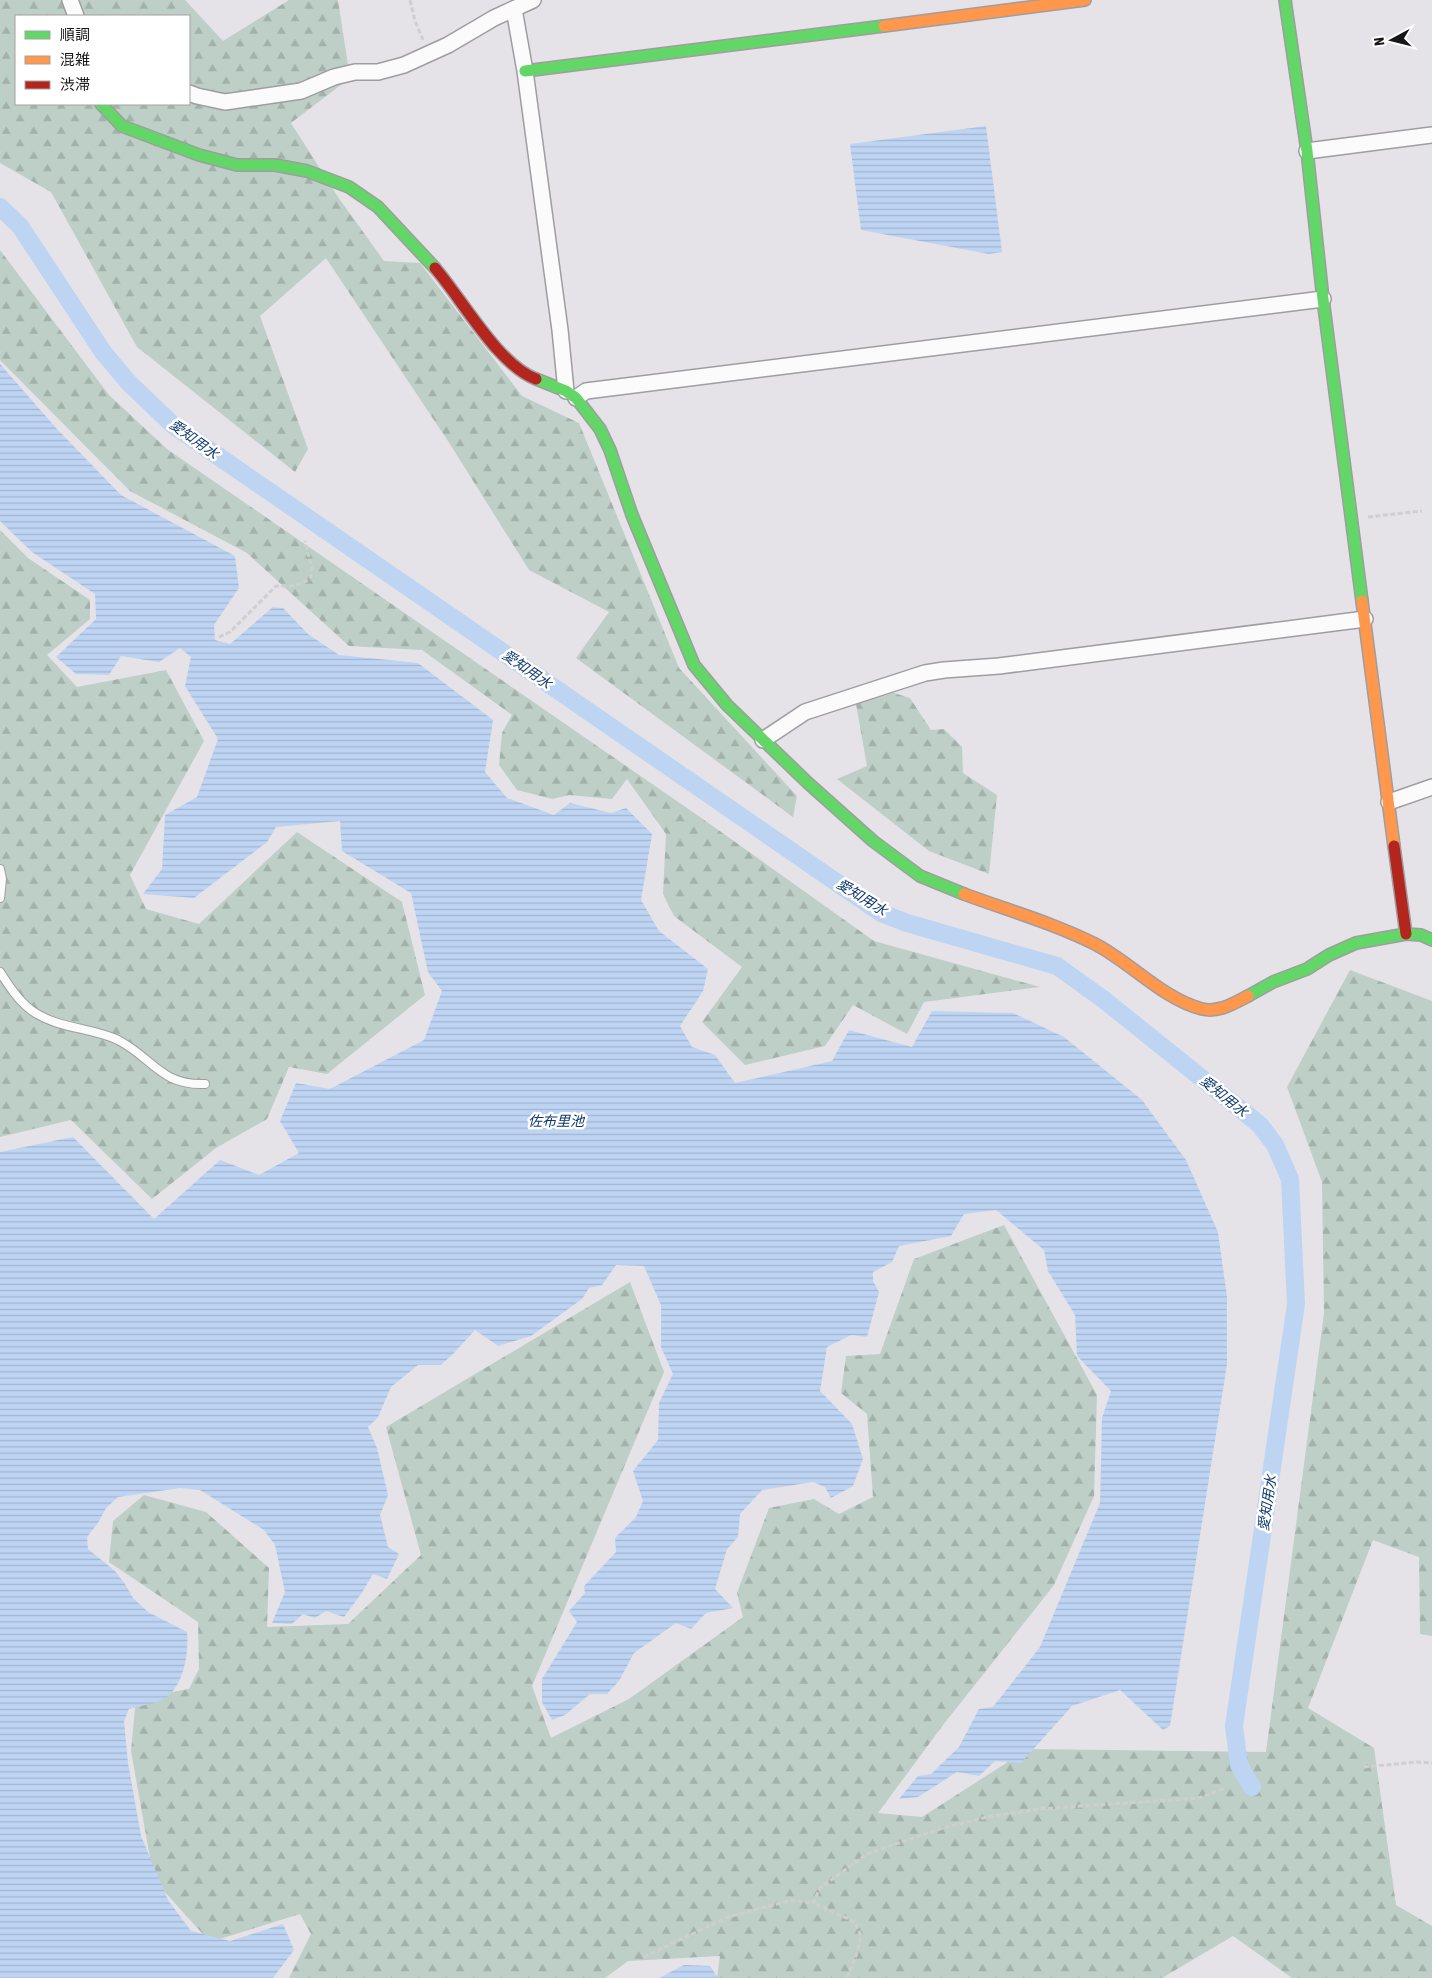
<svg xmlns="http://www.w3.org/2000/svg" width="1432" height="1978" font-family="'Asap Condensed','Noto Sans JP',sans-serif">
	<defs>
		<pattern id="forest-firs" width="22" height="20" patternUnits="userSpaceOnUse" patternTransform="scale(1.25)"><rect width="22" height="20" fill="#bdcfc7"/><path d="M5 1l3.5 6h-7zM16 11l3.5 6h-7z" fill="#a2b1aa"/></pattern>
		<pattern id="water-rules" width="6" height="5" patternUnits="userSpaceOnUse" patternTransform="scale(1.25)"><rect width="6" height="5" fill="#bed4f3"/><path d="M0 2.5h6" fill="none" stroke="#a3b5d0"/></pattern>
	</defs>
	<rect width="100%" height="100%" fill="#e5e3e7"/>
	<g fill="url(#forest-firs)" fill-rule="evenodd">
		<path d="M0,0H185L223,41L289,0H338L350,78L291,123L338,197L384,261L420,263L522,396L579,423L679,668L797,796L793,817L576,658L609,612L529,570L448,441L326,258L260,316L308,449L295,472L137,347L51,192L0,163ZM16,16H189V104H16Z"/>
		<polygon points="0,250 109,395 167,449 700,817 874,941 1040,987 924,1002 907,1034 853,1005 825,1046 745,1065 702,1022 742,967 674,916 663,894 666,834 627,779 612,799 569,795 552,799 517,790 499,765 502,733 512,715 422,650 349,646 247,553 130,491 0,360"/>
		<polygon points="0,530 28,558 90,600 90,619 47,655 77,687 166,670 204,741 130,875 146,909 199,924 297,832 402,902 425,995 327,1074 289,1067 267,1119 216,1148 152,1199 71,1120 0,1137"/>
		<polygon points="894,693 910,698 931,730 944,729 962,747 963,773 997,795 989,874 929,851 837,779 867,766 856,704"/>
		<polygon points="1350,970 1432,1001 1432,1636 1420,1634 1419,1557 1373,1540 1308,1708 1374,1748 1396,1905 1432,1926 1432,1978 1292,1978 1233,1936 1162,1978 717,1978 720,1956 628,1961 605,1978 289,1978 311,1934 300,1914 210,1942 154,1880 131,1751 136,1698 189,1689 199,1669 198,1622 109,1562 113,1521 144,1495 206,1512 269,1568 267,1627 348,1624 421,1555 386,1427 630,1282 664,1372 532,1686 551,1738 629,1699 743,1617 737,1593 769,1508 814,1499 839,1514 873,1497 867,1414 841,1393 846,1356 880,1354 914,1259 1004,1225 1097,1395 1094,1496 1054,1585 943,1725 878,1813 922,1817 1028,1749 1266,1752 1324,1313 1322,1182 1287,1087"/>
	</g>
	<g fill="url(#water-rules)">
		<polygon points="986,126 1002,252 989,254 861,230 850,144"/>
		<path d="M0,364L57,429L121,495L235,556L239,588L214,625L215,640L230,644L273,607L283,608L308,634L339,655L418,663L493,720L485,772L507,798L554,815L570,803L611,813L626,808L652,834L641,900L659,931L708,969L703,991L680,1026L692,1047L715,1055L735,1083L832,1061L849,1030L912,1047L932,1011L1013,1013L1064,1037L1142,1100L1186,1160L1218,1232L1227,1297V1364L1170,1726L1163,1730L1120,1690L1072,1706L1021,1763L995,1761L979,1776L957,1772L918,1797L899,1799L918,1776L931,1774L959,1747L979,1709L993,1707L1040,1647L1100,1503L1102,1418L1111,1391L1077,1356L1075,1315L1048,1271L1044,1250L996,1210L964,1214L951,1236L899,1246L892,1262L873,1272V1281L879,1292L867,1337L851,1335L827,1347L820,1391L852,1424L863,1459L853,1486L831,1498L825,1487L813,1482L762,1490L740,1514L738,1537L727,1549L715,1589L733,1608L706,1613L691,1629L676,1623L634,1653L619,1681L607,1694H590L565,1715L552,1720L542,1702V1679L577,1622L569,1611L585,1593L584,1586L616,1552L615,1538L636,1517L643,1501L633,1471L658,1440L659,1403L673,1374L661,1347V1305L644,1266L616,1265L602,1285L589,1288L582,1299L531,1336L498,1346L475,1330L453,1354L441,1365H418L391,1387L378,1417L368,1427L377,1448L388,1495L380,1515L388,1547L399,1554L387,1579L373,1574L361,1594L344,1617L326,1611L315,1618L303,1614L292,1624L272,1623L285,1592L275,1545L264,1530L200,1490L180,1488L118,1497L106,1508L98,1523L87,1537L88,1549L115,1571L125,1584L133,1598L148,1612L187,1632C189,1653 184,1683 167,1697C160,1703 139,1706 129,1709L124,1721L128,1763L141,1836L168,1900L191,1931L230,1941L283,1924L294,1950L273,1978H0V1152L73,1137L154,1219L220,1160L259,1175L299,1153L280,1121L296,1083L330,1089L424,1040L442,991L428,972L411,893L342,851L340,821L276,827L267,842L194,898L143,894L162,869L165,815L197,797L218,739L185,686L191,657L180,648L159,662L121,656L109,675L76,674L56,657L96,619L95,594L32,552L0,521Z"/>
		<polygon points="684,1965 710,1966 718,1978 659,1978"/>
	</g>
	<g fill="none" stroke-linecap="round" stroke-linejoin="round">
		<polyline stroke="#bed4f3" stroke-width="18" points="0,207 20,226 103,352 129,383 173,425 881,913 907,923 1057,966 1103,999 1260,1125 1275,1145 1290,1179 1296,1304 1234,1726 1239,1765 1252,1787"/>
		<defs>
			<g id="lane">
				<polyline points="0,869 2,879 0,898"/>
				<path d="M0,972C9,986 18,1000 31,1010C57,1029 90,1027 118,1040C153,1058 161,1086 205,1084"/>
			</g>
			<g id="street">
				<polyline points="70,0 76,16"/>
				<polyline points="514,9 525,71 560,330 566,391"/>
				<polyline points="189,93 197,96 225,102 301,91 334,77 355,72 378,72 404,65 448,45 494,18 533,0"/>
				<polyline points="1307,151 1432,135"/>
				<polyline points="576,398 586,391 1323,299"/>
				<polyline points="763,740 805,712 925,673 944,670 999,666 1365,619"/>
				<polyline points="1389,802 1432,787"/>
			</g>
			<g id="fast">
				<polyline points="1285,0 1307,151 1323,299 1362,601"/>
				<polyline points="525,71 884,26"/>
				<polyline points="101,104 122,126 199,155 237,165 275,165 307,171 349,187 378,207 435,268"/>
				<polyline points="536,379 566,391 576,398 600,429 610,450 632,515 694,665 727,705 808,783 873,841 920,876 964,894"/>
				<polyline points="1248,996 1273,982 1307,969 1329,955 1356,943 1406,934 1421,935 1432,940"/>
			</g>
			<g id="slow">
				<polyline points="884,26 1085,0"/>
				<polyline points="1362,601 1394,846"/>
				<path d="M964,894C1007,910 1053,923 1095,944C1130,962 1163,999 1202,1009C1219,1013 1234,1003 1248,996"/>
			</g>
			<g id="jam">
				<path d="M435,268C462,299 498,365 536,379"/>
				<polyline points="1394,846 1406,934"/>
			</g>
		</defs>
		<use href="#lane" stroke="#9f9da1" stroke-width="10"/>
		<use href="#street" stroke="#9f9da1" stroke-width="18"/>
		<use href="#fast" stroke="#9f9da1" stroke-width="14"/>
		<use href="#slow" stroke="#9f9da1" stroke-width="14"/>
		<use href="#jam" stroke="#9f9da1" stroke-width="14"/>
		<g stroke="#d0cfd0" stroke-width="3" stroke-dasharray="5 2.5" stroke-linecap="butt">
			<polyline points="410,0 415,21 423,40"/>
			<polyline points="1368,517 1422,511"/>
			<path d="M219,637L230,632L276,586C290,586 301,587 311,577L312,568L305,541"/>
			<polyline points="1364,1767 1417,1762 1432,1763"/>
			<polyline points="644,1957 728,1917 792,1900 813,1903"/>
			<polyline points="847,1978 856,1956 861,1936 855,1922 813,1903 820,1888 867,1854 943,1828 987,1817 1039,1809 1199,1798 1226,1788"/>
		</g>
		<use href="#lane" stroke="#fbfbfb" stroke-width="8"/>
		<use href="#street" stroke="#fbfbfb" stroke-width="15"/>
		<use href="#fast" stroke="#63d668" stroke-width="11"/>
		<use href="#slow" stroke="#ff974d" stroke-width="11"/>
		<use href="#jam" stroke="#b3261e" stroke-width="11"/>
	</g>
	<g text-anchor="middle" dominant-baseline="central" stroke-width="5" stroke-linejoin="round" paint-order="stroke">
		<g font-size="14" font-style="italic" fill="#0e396c" stroke="#fff">
			<text transform="translate(194 439) rotate(36)">愛知用水</text>
			<text transform="translate(527 669) rotate(35)">愛知用水</text>
			<text transform="translate(862 897) rotate(32)">愛知用水</text>
			<text transform="translate(1224 1096) rotate(39)">愛知用水</text>
			<text x="556" y="1121">佐布里池</text>
			<text transform="translate(1267 1503) rotate(-82)">愛知用水</text>
		</g>
	</g>
	<rect x="15" y="15" width="175" height="90" fill="#ffffff" stroke="#a2a2a3"/>
	<rect x="25" y="31" width="25" height="8" fill="#63d668" stroke="#a2a2a3"/>
	<text x="60" y="40" font-size="15" fill="#171618">順調</text>
	<rect x="25" y="56" width="25" height="8" fill="#ff974d" stroke="#a2a2a3"/>
	<text x="60" y="65" font-size="15" fill="#171618">混雑</text>
	<rect x="25" y="81" width="25" height="8" fill="#b3261e" stroke="#a2a2a3"/>
	<text x="60" y="90" font-size="15" fill="#171618">渋滞</text>
	<g transform="translate(1392 40) rotate(263)" stroke="#ffffff" stroke-width="4" paint-order="stroke">
	<path d="M0-4L9 19L0 12L-9 19Z" fill="#171618"/>
	<text y="-8" font-size="14" font-weight="bold" text-anchor="middle" fill="#171618">N</text>
	</g>
</svg>
